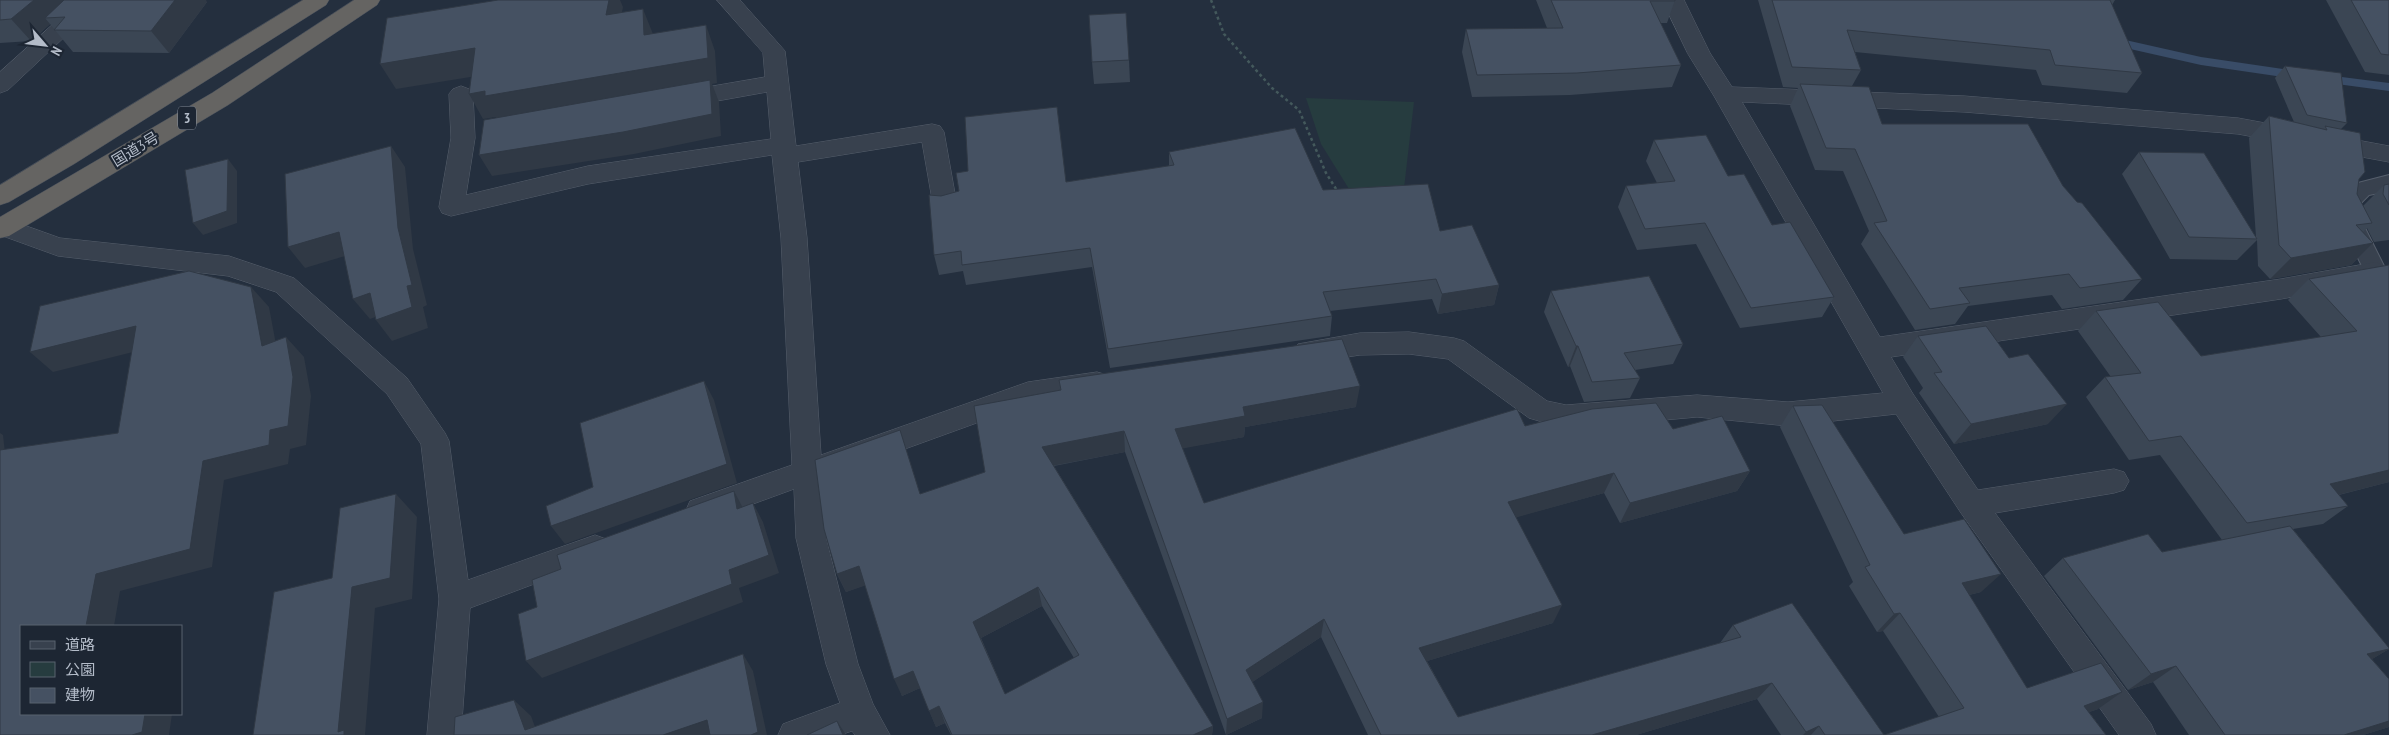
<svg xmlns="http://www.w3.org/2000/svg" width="2389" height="735" font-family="'PT Sans Narrow','Noto Sans JP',sans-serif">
	<rect width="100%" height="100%" fill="#242f3e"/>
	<polygon fill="#263c3f" points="1306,98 1414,102 1403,197 1354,197 1321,144"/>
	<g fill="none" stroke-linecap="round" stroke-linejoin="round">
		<g fill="#394c67" fill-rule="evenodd">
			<polygon points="2112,37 2201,57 2297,71 2303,75 2297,79 2201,65 2108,44 2106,41"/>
			<polygon points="2326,75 2389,83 2389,91 2322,82 2320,79 2322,76"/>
		</g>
		<defs>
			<polygon id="service" points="2389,175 2389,191 2369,195 2360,204 2359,216 2387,272 2384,278 2376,280 2368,278 2337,216 2339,201 2354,184"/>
			<g id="minor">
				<polygon points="80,0 104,0 8,90 0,93 0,72"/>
				<polygon points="717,0 740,0 785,51 796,146 932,124 940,126 944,132 957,205 954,211 945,214 936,211 933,205 922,142 798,162 807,238 821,455 1028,382 1097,372 1107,375 1111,383 1107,391 1097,394 1029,404 822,479 826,538 858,664 873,704 890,735 855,735 852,731 840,735 778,735 783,724 840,703 826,664 796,538 794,489 701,523 690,519 686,510 690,501 792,465 781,238 772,155 588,184 451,216 442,213 439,207 451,138 449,94 453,89 461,86 469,89 473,94 475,138 466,195 588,166 771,139 767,92 678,108 670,106 666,100 670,94 678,92 765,77 763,53"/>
				<path d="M1662,0H1684L1710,53L1732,87L1964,96L2238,118L2389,146V162L2238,134L1964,112L1742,102L1880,337L2281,279L2376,262C2389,268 2389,282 2389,299L2380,296L2370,283L2281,299L1891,357L1913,394L1978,490L2114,469L2124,472L2129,481L2124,490L2114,493L1995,513L2151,724L2156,735H2119L1961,513L1896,414L1788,426L1697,417L1566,429L1529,418L1448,359L1409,354L1360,355L1308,363L1298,360L1294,352L1298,344L1360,333L1409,332L1454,338L1464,341L1547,401L1566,405L1697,395L1788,402L1883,393L1714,96L1688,54Z"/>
				<polygon points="4,218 60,238 229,256 294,278 407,378 445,433 449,441 468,580 595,535 606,539 610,548 606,557 470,608 461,735 427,735 439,599 421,444 387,394 276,292 228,276 58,256 0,235 0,219"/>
			</g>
			<g id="trunk">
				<polygon points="303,0 329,0 326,5 74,164 9,202 0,205 0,185"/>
				<polygon points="354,0 380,0 377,5 228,105 9,236 0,238 0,217 212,93"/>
			</g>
		</defs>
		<use href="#service" stroke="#565f6c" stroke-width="2"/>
		<use href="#minor" stroke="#565f6c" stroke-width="1"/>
		<use href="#trunk" stroke="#434c59" stroke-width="1"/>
		<polyline stroke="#44595c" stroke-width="2.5" stroke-dasharray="3 3" stroke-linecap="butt" points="1211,0 1224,34 1272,88 1299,110 1326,173 1338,192"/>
		<use href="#service" fill="#38414e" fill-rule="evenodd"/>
		<use href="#minor" fill="#38414e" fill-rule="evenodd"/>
		<use href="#trunk" fill="#656462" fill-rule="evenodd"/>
	</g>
	<g fill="#3b4654" fill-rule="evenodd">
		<polygon points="0,0 207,2 169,53 73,52 50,24 31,41 0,43"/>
		<polygon points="1536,0 1675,0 1667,23 1660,23 1681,65 1672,87 1570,95 1472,97 1462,52 1466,29 1547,28"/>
		<polygon points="1758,0 2115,0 2112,5 2142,73 2127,93 2042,85 2036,70 1855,52 1861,70 1852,86 1882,124 2063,186 2142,279 2123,300 2062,309 2052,295 1968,306 1955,324 1915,330 1861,244 1869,231 1843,171 1815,170 1790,106 1798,88 1783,87"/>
		<polygon points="2326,0 2389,0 2389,75 2365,72"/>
		<polygon points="1129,60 1130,82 1094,84 1092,62"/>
		<polygon points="2285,66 2347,123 2341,129 2359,179 2357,194 2363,206 2384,185 2389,184 2389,240 2374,242 2367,228 2363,232 2373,243 2351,265 2270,279 2258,266 2257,240 2237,260 2170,259 2122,174 2139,152 2256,237 2249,138 2269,116 2294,122 2275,78"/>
		<polygon points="1654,140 1728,176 1772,225 1834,297 1822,317 1740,328 1696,244 1637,250 1618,207 1626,186 1657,183 1646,161"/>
		<polygon points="1169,152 1323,190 1440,231 1499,285 1494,305 1438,314 1432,299 1330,311 1332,316 1330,336 1110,368 1092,267 966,285 963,271 939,275 934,255 941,196 1066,182 1169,166"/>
		<polygon points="2389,265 2389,482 2339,495 2348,506 2323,524 2293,529 2389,649 2372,659 2389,679 2389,727 2363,735 2189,735 2153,682 2128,690 2044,576 2063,558 2162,552 2222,540 2160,455 2129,460 2086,397 2105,377 2111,377 2078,331 2096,311 2201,356 2321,337 2288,300 2309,279"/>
		<polygon points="1551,291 1683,344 1673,364 1635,370 1640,378 1630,398 1584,402 1570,366 1568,367 1544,312"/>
		<polygon points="1918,336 2048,424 1954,444 1919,393 1923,388 1903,357"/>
		<path d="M1059,380L1356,407L1245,427L1244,437L1182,448L1204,503L1525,426L1673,429L1750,471L1737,491L1620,523L1604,493L1516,517L1553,623L1427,661L1458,717L1720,643L1733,625L1884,735L1939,717L1883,631L1877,632L1849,586L1853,582L1780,427L1793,406L1904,534L1981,592L1969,595L2027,688L2098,709L2089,712L2106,735H1781L1757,699L1636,735H1368L1321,637L1252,682L1262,718L1226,735L1125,452L1054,466L1213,726L1212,735H951L945,723L936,727L920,688L902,696L865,585L846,592L837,574L985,472L1060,390ZM1042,606L1074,658L1005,694L981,638Z"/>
	</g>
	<g fill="#303945">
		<polygon points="34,0 74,0 45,18 50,24 31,41 11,19"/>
		<polygon points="175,0 206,0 207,2 169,53 151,31"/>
		<polygon points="609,0 620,0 623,7 617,40 606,15"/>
		<polygon points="643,9 653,34 644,35"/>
		<polygon points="706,25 715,51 717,83 712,84 719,102 721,136 634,154 492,176 479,155 499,122 496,117 483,119 469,94"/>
		<polygon points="475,48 489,74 396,89 380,64"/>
		<polygon points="391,146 405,167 413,249 427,305 423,307 428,328 392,341 376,320 407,286 398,228"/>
		<polygon points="228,159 237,171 237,223 203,235 193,223"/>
		<polygon points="339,232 355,253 305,268 288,247"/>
		<polygon points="2373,243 2351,265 2270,279 2291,258"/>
		<polygon points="1499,285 1494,305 1438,314 1442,294"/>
		<polygon points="251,287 269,307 280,366 262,346"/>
		<polygon points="370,293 386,313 370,319 353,299"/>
		<polygon points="136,326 157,346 53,372 30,352"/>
		<polygon points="286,337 304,357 311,396 306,445 290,449 288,464 224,480 212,567 120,591 114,626 86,626 96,574 203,461"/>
		<polygon points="1576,346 1578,346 1570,366 1568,367"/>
		<polygon points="704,381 714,400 737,483 565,544 551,526 727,464"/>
		<polygon points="1360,386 1356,407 1245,427 1244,437 1175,450 1175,429 1243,407"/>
		<polygon points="2067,404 2048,424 1954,444 1971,424"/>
		<polygon points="1124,431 1125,452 1046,467 1042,447"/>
		<polygon points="0,433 3,435 7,471 0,466"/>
		<polygon points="2389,470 2389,482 2306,503 2330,484"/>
		<polygon points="1750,471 1737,491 1620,523 1630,503"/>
		<polygon points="1614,473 1604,493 1500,522 1508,502"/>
		<polygon points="734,491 744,510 737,509"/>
		<polygon points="396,494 417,517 412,599 375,608 365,735 342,735 338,732 352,587"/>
		<polygon points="753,503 763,522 779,573 739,588 743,602 542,678 526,661 729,570"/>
		<polygon points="859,566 867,585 846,592 837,574"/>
		<polygon points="2001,574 1981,592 1943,601 1962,583"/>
		<polygon points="1038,587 1042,606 979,639 973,622"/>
		<polygon points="1562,605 1553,623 1414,665 1419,648"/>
		<polygon points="1900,613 1883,631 1877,632 1894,614"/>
		<polygon points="1324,619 1321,637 1245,687 1246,670"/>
		<polygon points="2389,649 2362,665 2367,654"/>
		<polygon points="743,654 753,671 767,735 751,735"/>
		<polygon points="2176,666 2153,682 2128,690 2151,674"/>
		<polygon points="913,671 920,688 902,696 894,679"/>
		<polygon points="1772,683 1757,699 1636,735 1592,735"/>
		<polygon points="2122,692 2098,709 2061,722 2084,706"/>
		<polygon points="514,700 531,716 538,735 525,730"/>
		<polygon points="1263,702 1262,718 1226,735 1227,719"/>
		<polygon points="939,706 945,723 936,727 929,711"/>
		<polygon points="145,714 172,714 169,735 132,735"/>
		<polygon points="707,720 719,735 663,735"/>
		<polygon points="837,721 846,735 843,735"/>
		<polygon points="2389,721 2389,727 2363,735 2344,735"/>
		<polygon points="1213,726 1212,735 1193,735"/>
		<polygon points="1819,726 1811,735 1803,735 1806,732"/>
	</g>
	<g fill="#455162" stroke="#303945" fill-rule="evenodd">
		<polygon points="0,0 34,0 11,19 0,20"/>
		<polygon points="64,0 175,0 151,31 54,30 65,17 45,18"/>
		<polygon points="498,0 609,0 606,15 643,9 644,35 706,25 708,58 485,96 485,91 469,94 475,48 380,64 387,18"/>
		<polygon points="1551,0 1675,0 1675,1 1650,1 1681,65 1577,73 1477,75 1466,29 1563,28"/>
		<polygon points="1772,0 2110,0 2142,73 2055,65 2050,50 1847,30 1861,70 1792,67"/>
		<polygon points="2351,0 2389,0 2389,55 2381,54"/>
		<polygon points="1126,13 1129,60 1092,62 1089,15"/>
		<polygon points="2285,66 2341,73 2347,123 2307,115"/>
		<polygon points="710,80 712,114 623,132 479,155 484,120"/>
		<polygon points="1800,84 1869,87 1882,124 2028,124 2063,186 2077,202 2082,203 2142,279 2080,288 2069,274 1959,288 1970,303 1930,309 1874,223 1887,221 1855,149 1826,148"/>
		<polygon points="1057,107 1066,182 1174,165 1169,152 1295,128 1323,190 1428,184 1440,231 1472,225 1499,285 1442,294 1436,279 1323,292 1332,316 1108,349 1090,248 962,265 961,251 934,255 929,195 941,196 959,191 956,173 968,171 965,117"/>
		<polygon points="2269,116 2327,130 2325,126 2360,133 2365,172 2359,179 2357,194 2372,223 2356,225 2373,243 2291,258 2279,245"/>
		<polygon points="1706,135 1728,176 1744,174 1772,225 1790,222 1834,297 1751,308 1705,223 1645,229 1626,186 1675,181 1654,140"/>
		<polygon points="391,146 398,228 412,285 407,286 412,307 376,320 370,293 353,299 339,232 288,247 285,174"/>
		<polygon points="2139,152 2204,153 2257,239 2189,237"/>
		<polygon points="228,159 227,211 193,223 185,170"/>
		<polygon points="2389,184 2389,205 2383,194 2384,185"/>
		<polygon points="2389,265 2389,470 2330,484 2348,506 2247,523 2181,436 2149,441 2105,377 2141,373 2096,311 2158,302 2201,356 2357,331 2309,279"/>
		<polygon points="189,271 251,287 262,346 286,337 293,377 288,426 270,430 269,445 203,461 190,549 96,574 86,626 21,626 21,714 145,714 142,732 132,735 0,735 0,450 118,433 136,326 30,352 40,306"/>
		<polygon points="1649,276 1683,344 1624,353 1640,378 1592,382 1578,346 1576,346 1551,291"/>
		<polygon points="1986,326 2009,358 2028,354 2067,404 1971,424 1934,373 1942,372 1918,336"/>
		<path d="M1342,339L1360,386L1243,407L1245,416L1175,429L1204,503L1517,409L1525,426L1592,409L1656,403L1673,429L1722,416L1750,471L1630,503L1614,473L1508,502L1562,605L1419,648L1458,717L1741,637L1733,625L1792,603L1884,735L1964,708L1900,613L1894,614L1865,567L1870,565L1793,406L1822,405L1904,534L1964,519L2001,574L1962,583L2027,688L2101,663L2122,692L2084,706L2106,735H1825L1819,726L1806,732L1772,683L1592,735H1381L1324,619L1246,670L1263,702L1227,719L1124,431L1042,447L1213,726L1193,735H952L939,706L929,711L913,671L894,679L859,566L837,574L824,529L815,460L900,430L920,494L985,472L974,406L1061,390L1059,380ZM1038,587L1079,655L1005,694L973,622Z"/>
		<polygon points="704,381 727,464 551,526 546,506 593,487 580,423"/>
		<polygon points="734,491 737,509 753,503 769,555 729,570 732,584 526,661 518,614 537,607 532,580 561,569 557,555"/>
		<polygon points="396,494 390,578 352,587 338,732 344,730 344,735 253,735 274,592 332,578 340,508"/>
		<polygon points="2290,526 2389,648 2389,649 2367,654 2389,679 2389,721 2344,735 2225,735 2176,666 2151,674 2063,558 2148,534 2162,552"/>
		<polygon points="743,654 758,732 751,735 710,735 707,720 663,735 454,735 455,717 514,700 525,730"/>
		<polygon points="837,721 843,735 807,735"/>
	</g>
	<g text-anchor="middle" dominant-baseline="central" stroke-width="4.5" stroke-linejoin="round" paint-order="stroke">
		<rect fill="#1d2633" stroke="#878f9c" stroke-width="1" x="178" y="106.5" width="18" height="23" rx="4"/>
		<g font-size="14" font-weight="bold" fill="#b4bcc9">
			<text x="187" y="118">3</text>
		</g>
		<g font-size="15" fill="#b4bcc9" stroke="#1d2633">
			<text transform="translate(135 149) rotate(-31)">国道3号</text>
		</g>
	</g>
	<rect x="20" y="625" width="162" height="90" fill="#1d2633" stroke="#59626f"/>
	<rect x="30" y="641" width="25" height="8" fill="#38414e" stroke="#59626f"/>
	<text x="65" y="650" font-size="15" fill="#b4bcc9">道路</text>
	<rect x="30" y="662" width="25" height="15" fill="#263c3f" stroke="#59626f"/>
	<text x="65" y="675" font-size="15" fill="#b4bcc9">公園</text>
	<rect x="30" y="688" width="25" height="15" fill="#455162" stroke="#59626f"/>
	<text x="65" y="700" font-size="15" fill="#b4bcc9">建物</text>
	<g transform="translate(45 45) rotate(118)" stroke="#1d2633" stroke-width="4" paint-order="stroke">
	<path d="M0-4L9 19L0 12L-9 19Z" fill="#b4bcc9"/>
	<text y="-8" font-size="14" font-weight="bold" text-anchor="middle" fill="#b4bcc9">N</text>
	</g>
</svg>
